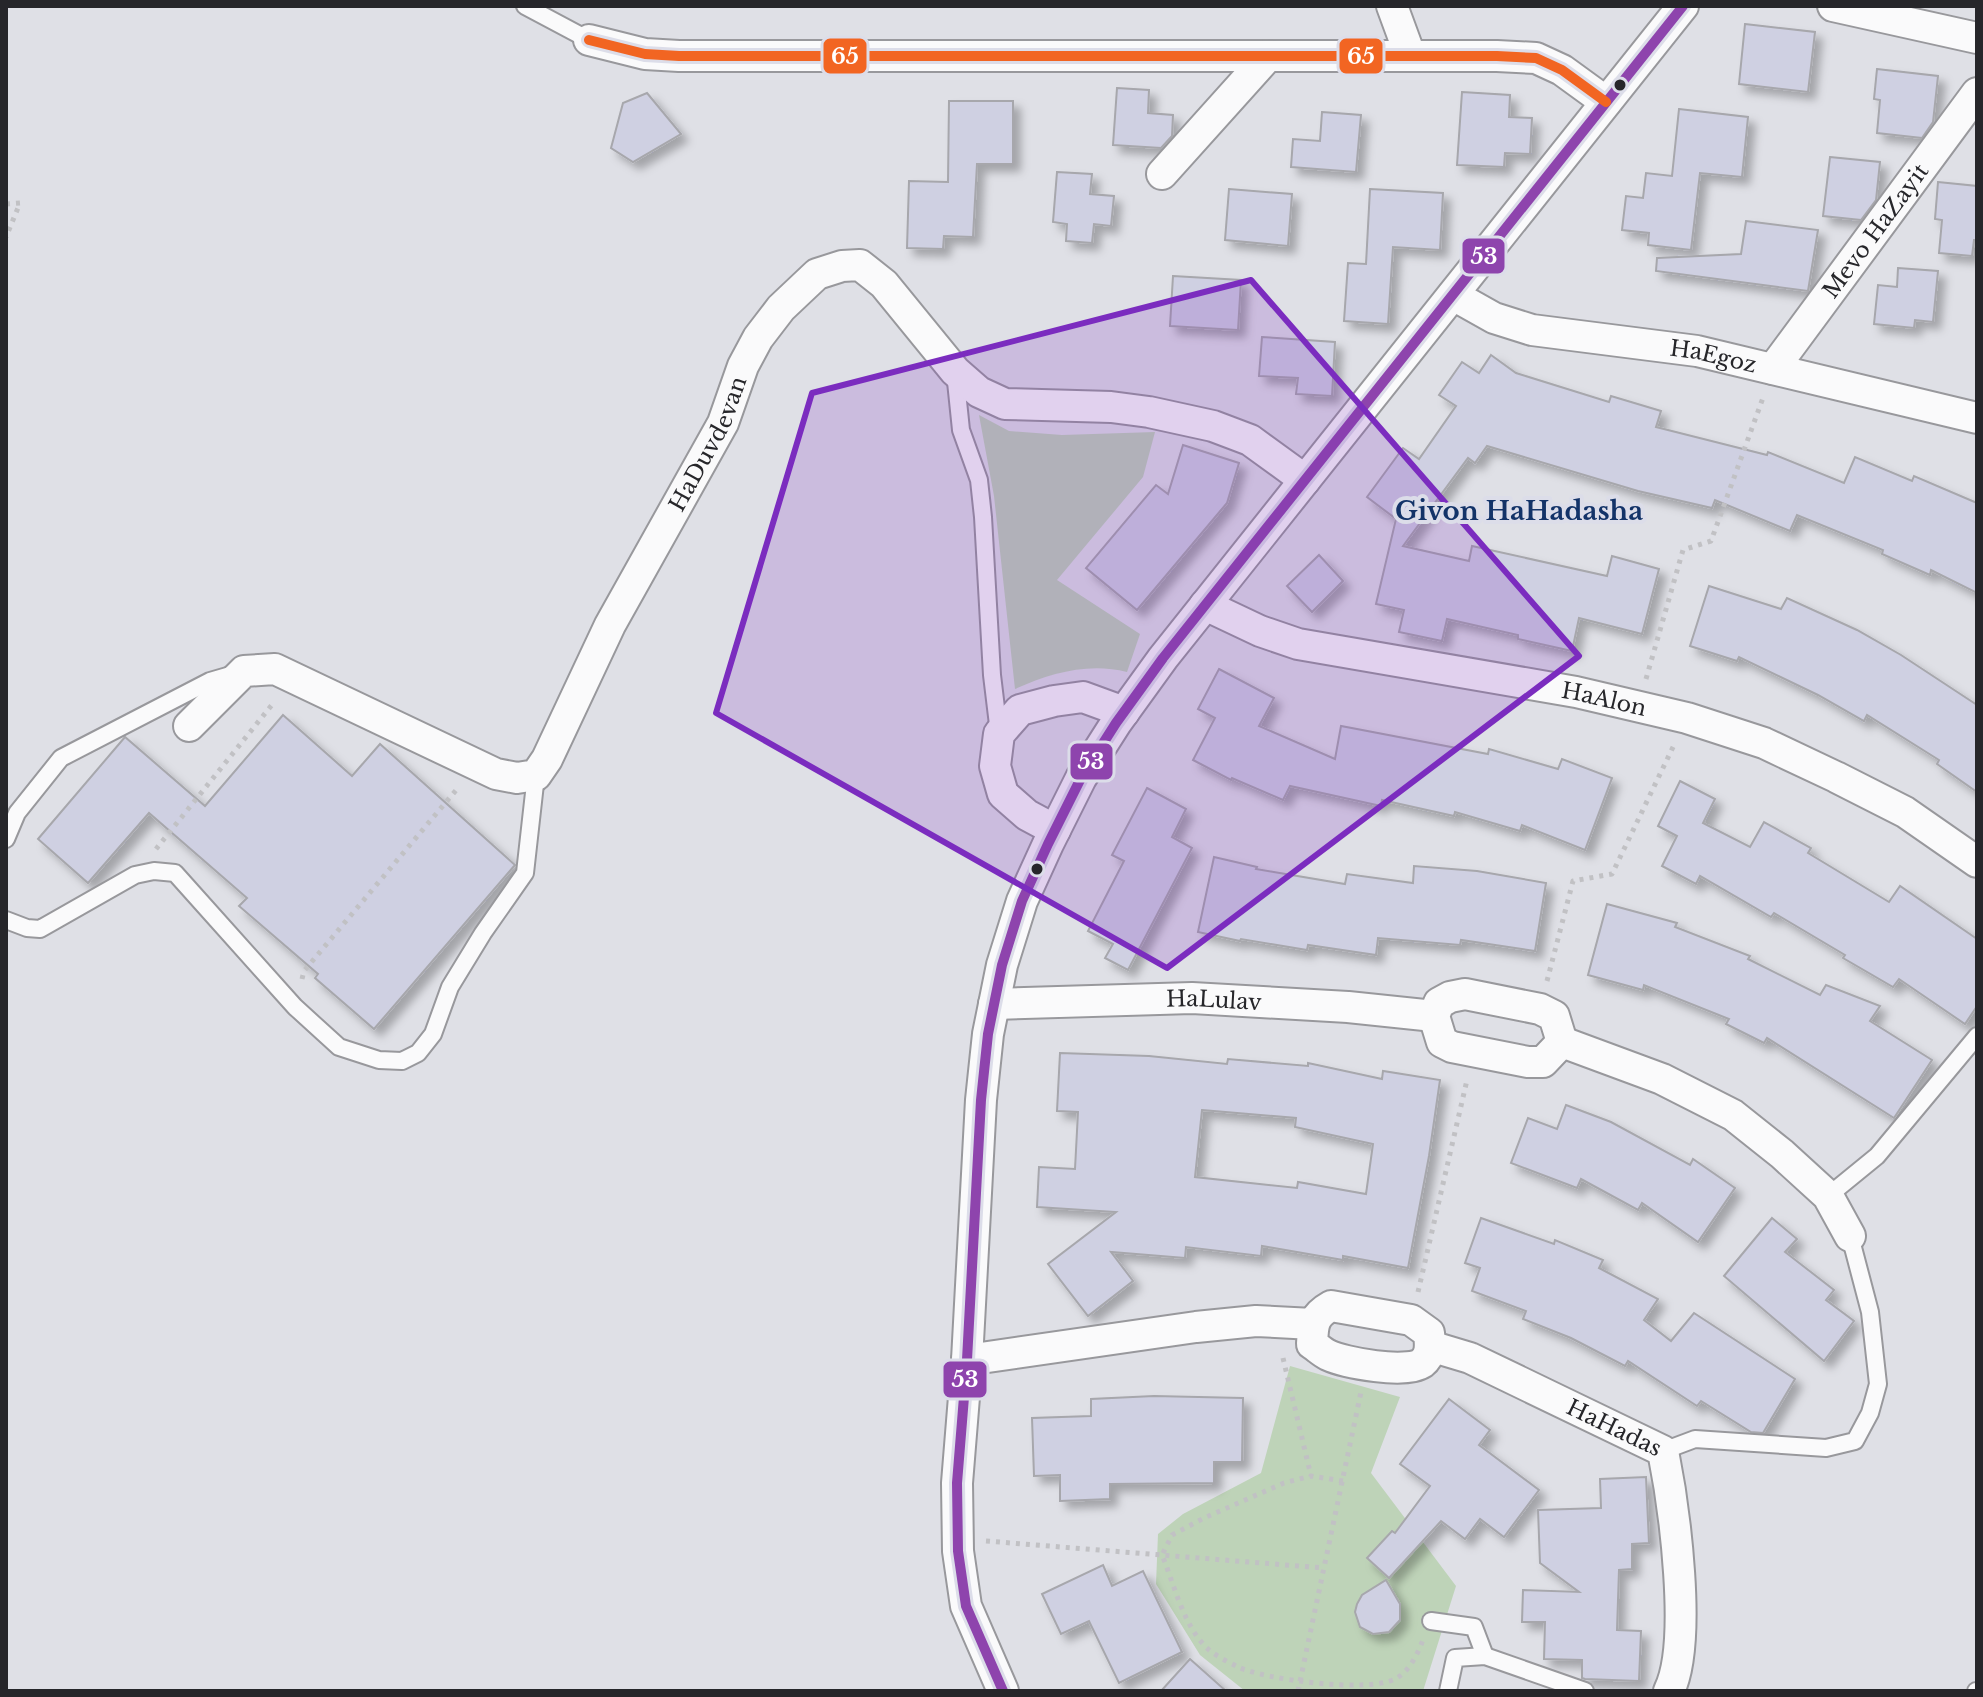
<svg xmlns="http://www.w3.org/2000/svg" width="1983" height="1697" font-family="'Libre Baskerville',serif">
	<defs>
		<filter id="shadow"><feDropShadow dx="7" dy="7" stdDeviation="4" flood-color="#0004"/></filter>
	</defs>
	<rect width="100%" height="100%" fill="#dfe0e6"/>
	<g fill="#bed3b8">
		<path d="M979,415L1009,431L1062,435L1155,432L1143,477L1057,580L1140,634L1127,672C1089,662 1050,673 1015,689L994,496Z"/>
		<polygon points="1290,1366 1400,1397 1371,1473 1456,1586 1423,1691 1245,1691 1200,1655 1156,1584 1158,1534 1183,1514 1261,1473"/>
	</g>
	<g fill="#cfd0e2" stroke="#a7a7ac" stroke-width="2" fill-rule="evenodd" filter="url(#shadow)">
		<polygon points="1745,24 1815,32 1808,92 1739,84"/>
		<polygon points="1877,69 1938,76 1933,122 1922,138 1877,133 1880,100 1874,99"/>
		<polygon points="1117,88 1149,90 1148,113 1173,115 1172,136 1161,148 1113,145"/>
		<polygon points="1462,92 1510,95 1509,117 1532,118 1530,154 1505,153 1504,167 1457,165"/>
		<polygon points="647,93 681,134 633,162 611,148 623,103"/>
		<polygon points="949,101 1013,101 1013,164 977,164 973,237 944,236 943,249 907,248 909,181 948,182"/>
		<polygon points="1679,109 1748,117 1742,177 1700,173 1691,250 1648,245 1649,233 1622,230 1626,196 1643,198 1646,173 1672,176"/>
		<polygon points="1322,112 1361,115 1356,172 1291,167 1293,139 1320,141"/>
		<polygon points="1830,157 1880,162 1876,200 1861,220 1823,216"/>
		<polygon points="1057,172 1092,174 1090,194 1114,196 1111,226 1094,224 1092,243 1066,241 1067,224 1053,222"/>
		<polygon points="1938,182 1977,186 1977,240 1974,240 1972,256 1939,253 1942,220 1935,219"/>
		<polygon points="1229,189 1292,194 1288,246 1225,240"/>
		<polygon points="1370,189 1443,193 1440,250 1393,247 1388,324 1344,321 1348,263 1366,264"/>
		<polygon points="1746,221 1818,230 1808,291 1656,271 1657,258 1741,254"/>
		<polygon points="1898,268 1938,271 1933,322 1915,320 1914,328 1874,324 1878,285 1897,287"/>
		<polygon points="1173,276 1241,280 1238,330 1170,326"/>
		<polygon points="1262,337 1335,342 1332,396 1296,394 1298,378 1259,376"/>
		<polygon points="1491,355 1516,373 1609,402 1611,396 1661,411 1656,427 1767,455 1768,452 1844,483 1855,457 1912,481 1914,476 1977,503 1977,593 1931,570 1930,575 1882,554 1883,550 1797,515 1790,531 1715,500 1712,508 1638,491 1487,446 1475,463 1468,458 1403,546 1469,561 1472,546 1607,576 1612,556 1659,569 1642,634 1579,618 1572,651 1518,639 1518,635 1447,619 1442,641 1399,632 1404,610 1376,604 1396,519 1367,497 1403,448 1419,459 1456,406 1439,395 1462,362 1479,373"/>
		<polygon points="1183,445 1239,463 1227,503 1137,610 1086,568 1156,485 1168,494"/>
		<polygon points="1319,555 1343,581 1312,612 1287,586"/>
		<polygon points="1709,586 1781,609 1787,598 1857,630 1901,655 1977,705 1977,792 1937,764 1939,760 1867,715 1864,721 1818,695 1739,657 1737,661 1690,646"/>
		<polygon points="1219,669 1274,698 1259,726 1335,759 1341,726 1488,754 1489,749 1558,769 1562,759 1612,778 1585,850 1522,825 1520,831 1455,812 1454,816 1382,800 1381,806 1290,786 1283,800 1232,778 1231,780 1193,760 1215,718 1198,709"/>
		<polygon points="283,715 352,776 380,744 515,865 374,1029 315,978 318,974 239,906 247,898 149,813 88,883 38,839 125,737 205,806"/>
		<polygon points="1680,781 1715,799 1703,823 1750,847 1764,822 1811,848 1808,853 1889,902 1900,886 1977,939 1977,1006 1965,1024 1899,979 1893,987 1843,958 1845,955 1774,913 1771,917 1700,876 1696,884 1662,866 1677,836 1658,826"/>
		<polygon points="1147,788 1186,809 1172,837 1192,848 1128,970 1105,958 1113,944 1088,931 1124,861 1112,855"/>
		<polygon points="1214,857 1257,867 1256,869 1345,884 1347,874 1413,883 1414,866 1477,871 1546,883 1535,951 1461,940 1460,945 1378,938 1376,955 1308,945 1307,950 1241,939 1240,941 1198,932"/>
		<polygon points="1607,904 1677,923 1675,927 1750,956 1748,959 1820,995 1826,985 1880,1006 1870,1021 1932,1060 1894,1118 1767,1038 1764,1043 1726,1024 1729,1019 1644,985 1643,990 1588,975"/>
		<path d="M1060,1053L1149,1056L1227,1064L1228,1059L1308,1066V1063L1382,1079L1383,1071L1440,1080L1429,1156L1408,1268L1343,1256V1260L1262,1246L1261,1256L1186,1247L1185,1258L1111,1252L1133,1281L1088,1316L1048,1264L1116,1212L1037,1207L1039,1167L1075,1169L1078,1112L1057,1111ZM1202,1110L1296,1118L1295,1127L1373,1144L1366,1194L1298,1182L1297,1188L1195,1177Z"/>
		<polygon points="1566,1105 1611,1122 1690,1165 1693,1159 1735,1188 1698,1242 1642,1203 1638,1210 1581,1179 1577,1188 1511,1163 1528,1118 1557,1129"/>
		<polygon points="1481,1218 1554,1244 1555,1240 1603,1260 1599,1268 1658,1299 1644,1320 1671,1341 1694,1313 1795,1379 1763,1433 1751,1432 1701,1401 1697,1406 1628,1361 1625,1366 1571,1338 1523,1319 1526,1311 1472,1291 1480,1268 1465,1263"/>
		<polygon points="1772,1218 1797,1239 1785,1252 1834,1290 1826,1300 1854,1321 1824,1361 1724,1276"/>
		<polygon points="1154,1396 1243,1398 1242,1462 1214,1462 1214,1483 1110,1484 1110,1499 1060,1501 1060,1475 1034,1476 1032,1418 1091,1416 1091,1399"/>
		<polygon points="1449,1399 1490,1430 1479,1445 1539,1490 1504,1537 1480,1519 1465,1539 1441,1521 1389,1578 1367,1558 1392,1531 1395,1533 1430,1486 1400,1464"/>
		<polygon points="1646,1477 1649,1543 1632,1544 1632,1569 1619,1570 1617,1630 1641,1631 1639,1681 1585,1679 1582,1678 1582,1660 1544,1659 1545,1622 1522,1622 1523,1590 1579,1592 1540,1563 1538,1510 1601,1508 1600,1479"/>
		<polygon points="1103,1565 1112,1586 1143,1571 1182,1652 1119,1683 1089,1621 1061,1634 1042,1594"/>
		<polygon points="1386,1580 1400,1604 1400,1620 1389,1632 1373,1634 1360,1627 1355,1612 1357,1604 1362,1595"/>
		<polygon points="1190,1659 1226,1691 1161,1691"/>
	</g>
	<g fill="none" stroke-linecap="round" stroke-linejoin="round">
		<defs>
			<g id="service">
				<polyline points="525,6 589,40"/>
				<polyline points="955,372 961,430 979,480 983,517 992,675 999,733"/>
				<polyline points="6,839 17,813 61,758 210,681 234,674"/>
				<polyline points="6,920 27,928 40,929 135,875 154,871 175,873 295,1007 339,1047 379,1060 402,1061 418,1053 433,1034 450,987 483,933 525,873 536,775"/>
				<polyline points="1828,1196 1877,1156 1977,1036"/>
				<polyline points="1663,1451 1695,1439 1826,1448 1855,1441 1870,1413 1878,1384 1870,1312 1850,1236"/>
				<polyline points="1431,1621 1474,1627 1485,1656"/>
				<polyline points="1448,1691 1455,1658 1485,1656 1585,1691"/>
				<polyline points="1976,1691 1977,1691"/>
			</g>
			<g id="minor">
				<polyline points="1392,6 1410,55"/>
				<polyline points="1833,6 1977,38"/>
				<polyline points="589,40 645,54 679,56 1497,56 1536,58 1562,70 1606,102"/>
				<polyline points="1162,174 1268,56"/>
				<path id="s1" d="M1453,295L1494,318L1532,330L1697,351L1977,418"/>
				<path id="s2" d="M1773,369L1977,93"/>
				<path id="s3" d="M1205,605L1260,631L1298,644L1576,692L1687,718L1764,743L1836,777L1905,812L1977,862"/>
				<path id="s4" d="M189,726L244,671L275,669L496,774L517,778L536,775L547,759L610,625L723,423L743,366L758,338L781,308L817,274L842,266L860,265L884,284L955,371L979,392L1005,404L1111,407L1149,412L1213,426L1250,440L1305,480"/>
				<polyline points="1055,830 1027,815 1003,794 995,766 999,734 1020,710 1054,701 1083,697 1124,712"/>
				<polygon points="1465,994 1540,1009 1554,1016 1562,1042 1543,1062 1528,1062 1452,1047 1442,1042 1434,1016 1439,1003 1450,997"/>
				<path id="s5" d="M994,1004L1192,998L1348,1007L1434,1016"/>
				<polyline points="1562,1042 1662,1079 1733,1115 1782,1154 1828,1196 1850,1236"/>
				<path d="M1331,1306L1411,1320L1429,1333C1430,1344 1432,1355 1422,1363C1406,1374 1345,1363 1328,1355C1322,1352 1317,1347 1312,1344C1313,1324 1313,1316 1331,1306Z"/>
				<path id="s6" d="M1430,1346L1470,1358L1663,1451C1674,1506 1693,1642 1669,1691"/>
				<polyline points="967,1360 1196,1327 1256,1321 1313,1324"/>
				<polyline points="1003,1691 966,1606 958,1551 957,1483 967,1360 981,1100 988,1034 1002,965 1022,901 1048,844 1081,778 1116,723 1163,658 1683,6"/>
			</g>
		</defs>
		<use href="#service" stroke="#98989c" stroke-width="20"/>
		<use href="#minor" stroke="#98989c" stroke-width="34"/>
		<g stroke="#c1c1c4" stroke-width="5" stroke-dasharray="4 6" stroke-linecap="butt">
			<polyline points="6,204 20,203 6,237"/>
			<polyline points="1646,679 1683,550 1711,541 1764,395"/>
			<polyline points="156,849 275,701"/>
			<polyline points="302,979 304,971 457,789"/>
			<polyline points="1547,981 1573,881 1612,874 1674,745"/>
			<polyline points="1418,1292 1467,1080"/>
			<polyline points="1283,1358 1311,1476"/>
			<path d="M1343,1481L1311,1476L1284,1483L1204,1518L1172,1535L1162,1555C1174,1584 1182,1620 1203,1644C1210,1653 1228,1662 1238,1667C1267,1680 1367,1693 1395,1679C1409,1672 1417,1655 1423,1640"/>
			<polyline points="986,1541 1324,1568"/>
			<polyline points="1298,1691 1361,1392"/>
		</g>
		<use href="#service" stroke="#fafafb" stroke-width="16"/>
		<use href="#minor" stroke="#fafafb" stroke-width="30"/>
		<defs>
			<polyline id="bus-1" points="1003,1691 966,1606 958,1551 957,1483 967,1360 981,1100 988,1034 1002,965 1022,901 1048,844 1081,778 1116,723 1163,658 1683,6"/>
			<polyline id="bus-2" points="589,40 645,54 679,56 1497,56 1536,58 1562,70 1606,102"/>
		</defs>
		<use href="#bus-1" stroke="#dcdde9" stroke-width="16"/>
		<use href="#bus-2" stroke="#dcdde9" stroke-width="16"/>
		<use href="#bus-1" stroke="#8e44ad" stroke-width="10"/>
		<use href="#bus-2" stroke="#f26522" stroke-width="10"/>
	</g>
	<path fill="#7b2cbf" fill-opacity="0.2" stroke="#7b2cbf" stroke-width="6" stroke-linejoin="round" d="M1251,280L1579,656L1167,968L716,713L812,393Z"/>
	<g fill="#26262a" stroke="#dcdde9" stroke-width="3">
		<circle cx="1620" cy="85" r="7"/>
		<circle cx="1037" cy="869" r="7"/>
	</g>
	<g text-anchor="middle" dominant-baseline="central" stroke-width="8" stroke-linejoin="round" paint-order="stroke">
		<g font-size="22" fill="#26262a" stroke="#dcdde9">
			<text stroke="none"><textPath href="#s2" startOffset="172">Mevo HaZayit</textPath></text>
			<text stroke="none"><textPath href="#s1" startOffset="270">HaEgoz</textPath></text>
			<text stroke="none"><textPath href="#s4" startOffset="768">HaDuvdevan</textPath></text>
			<text stroke="none"><textPath href="#s3" startOffset="412">HaAlon</textPath></text>
			<text stroke="none"><textPath href="#s5" startOffset="220">HaLulav</textPath></text>
			<text stroke="none"><textPath href="#s6" startOffset="202">HaHadas</textPath></text>
		</g>
		<g font-size="26" font-weight="bold" fill="#133368" stroke="#dcdde9">
			<text x="1519" y="511">Givon HaHadasha</text>
		</g>
	</g>
	<g stroke="#dcdde9" stroke-width="3">
		<rect x="822" y="37" width="46" height="38" rx="8" fill="#f26522"/>
		<rect x="1338" y="37" width="46" height="38" rx="8" fill="#f26522"/>
		<rect x="1461" y="237" width="45" height="38" rx="8" fill="#8e44ad"/>
		<rect x="1069" y="742" width="45" height="39" rx="8" fill="#8e44ad"/>
		<rect x="942" y="1360" width="46" height="39" rx="8" fill="#8e44ad"/>
	</g>
	<g font-size="22" text-anchor="middle" font-weight="bold" fill="#fff">
		<text x="845" y="64">65</text>
		<text x="1361" y="64">65</text>
		<text x="1484" y="264">53</text>
		<text x="1091" y="769">53</text>
		<text x="965" y="1387">53</text>
	</g>
	<rect width="1983" height="1697" fill="none" stroke="#26262a" stroke-width="16"/>
</svg>
